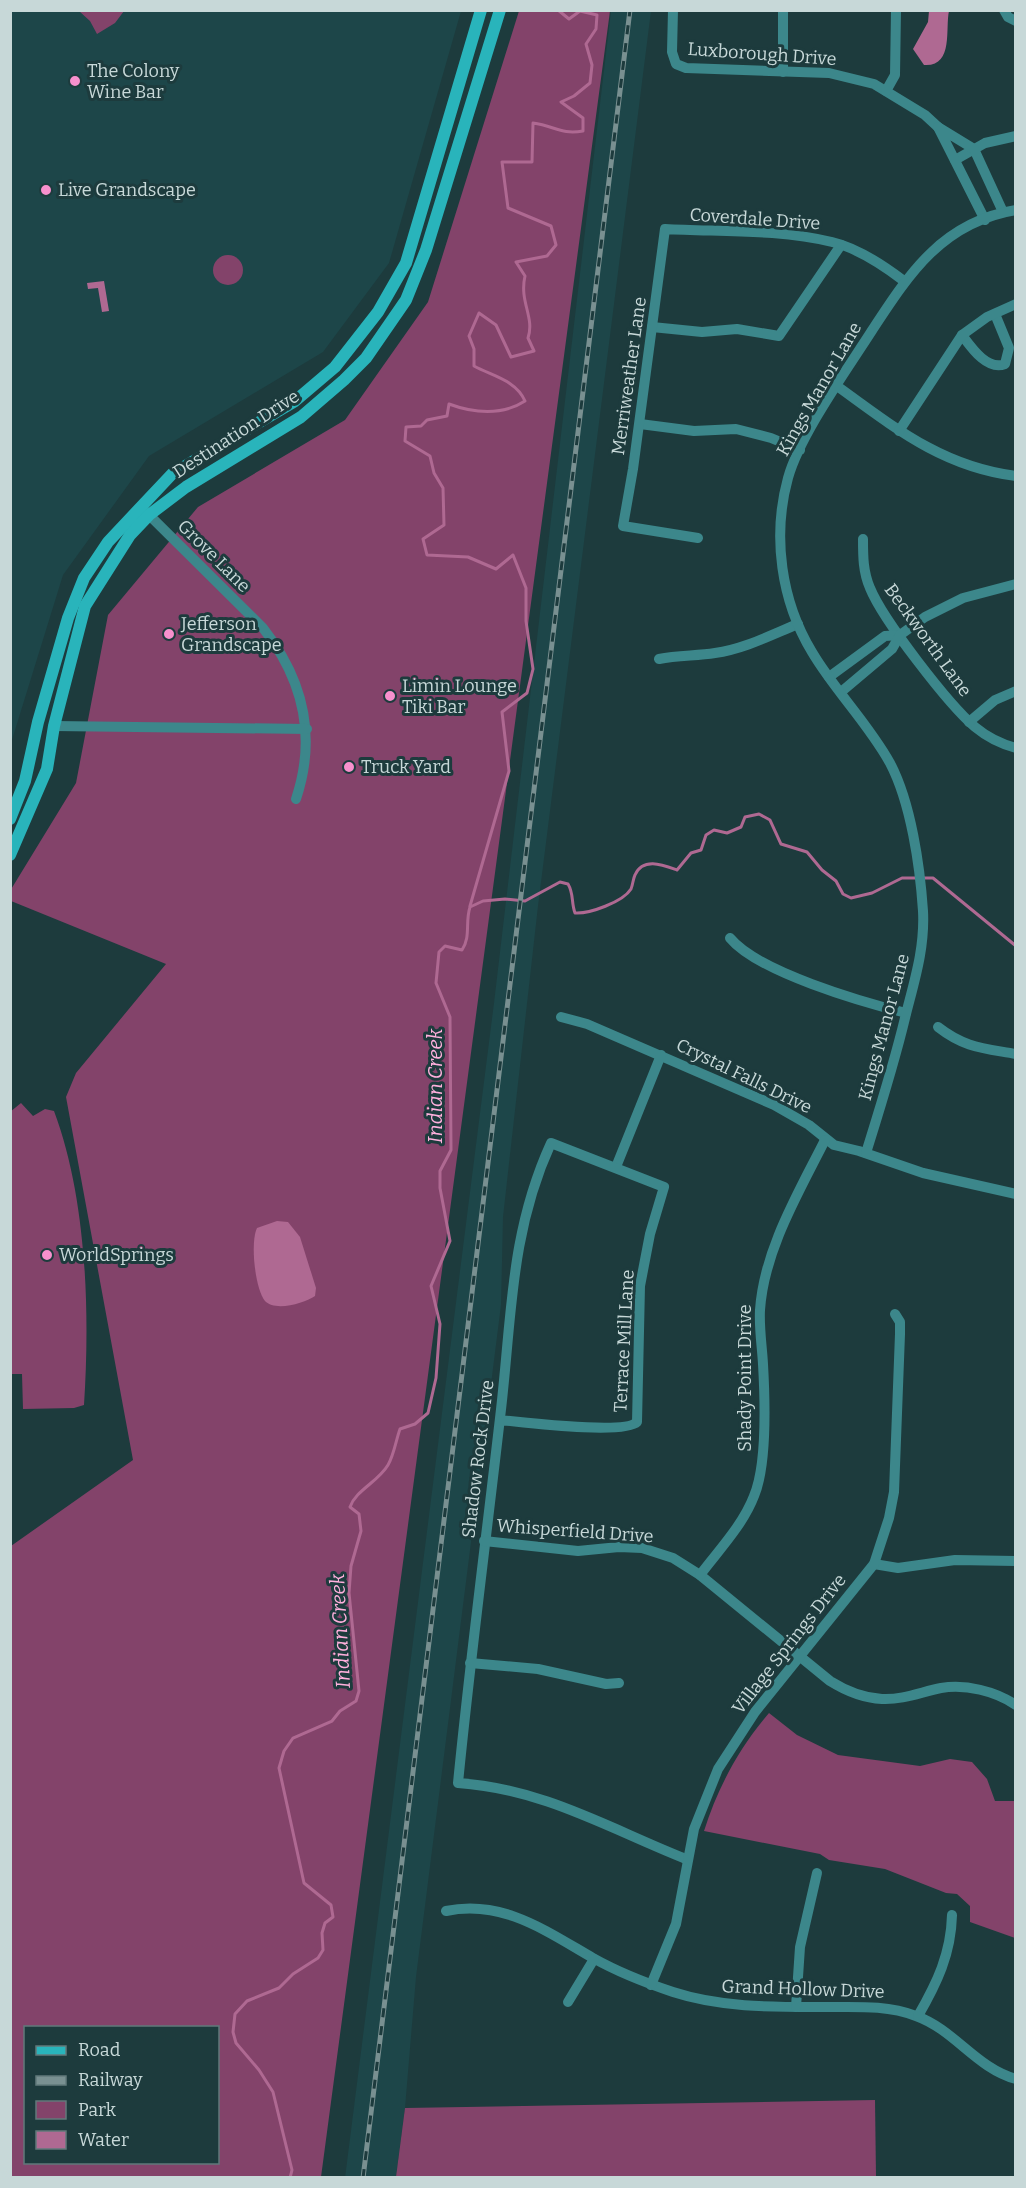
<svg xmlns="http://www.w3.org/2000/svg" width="1026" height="2188" font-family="Bitter,serif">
	<rect width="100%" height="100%" fill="#1d3b3d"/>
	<g fill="#1d4649">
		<polygon points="11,11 461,11 389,263 323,352 149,456 63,575 11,743"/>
		<polygon points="611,11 651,11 538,906 503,1217 501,1305 416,1977 405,2108 396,2177 345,2178 494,1003"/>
	</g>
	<g fill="#83436a" fill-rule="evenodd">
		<polygon points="79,11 124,11 115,23 97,34 90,21"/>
		<path d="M519,11H610L321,2177H11V1546L133,1460L66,1097L76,1073L166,964L11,901L10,891L76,783L108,615L198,507L345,420L428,302ZM26,2028H218V2162H26Z"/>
		<circle cx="228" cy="270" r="15"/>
		<path d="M21,1103L33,1116L45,1109L54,1111C87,1199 90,1313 84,1405L74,1408L23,1409L22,1374H11L10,1112Z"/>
		<path d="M769,1713L797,1735L838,1755L920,1766L950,1759L972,1762L987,1779L995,1801H1015V1938L970,1922V1906L957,1894L946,1893L885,1869L829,1860L820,1854L704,1831C718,1787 739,1748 769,1713Z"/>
		<polygon points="875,2100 876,2177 396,2177 405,2108"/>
	</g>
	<g fill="#af6992">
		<path d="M929,11H949C945,29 954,67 924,65L913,49L928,22Z"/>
		<polygon points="104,281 109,311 102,312 98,288 88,289 87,283"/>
		<path d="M277,1221L288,1222L300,1237L316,1288L315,1296C305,1303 275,1312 265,1301C255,1289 250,1242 257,1228Z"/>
	</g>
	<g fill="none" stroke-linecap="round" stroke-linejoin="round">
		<g stroke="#af6992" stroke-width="3">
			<path d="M470,906L509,771L502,712L527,693L533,669L526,621V588L513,555L496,569L468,557L427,555L423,539L444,525L443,488L434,473L430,456L405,441L406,427L421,426L427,420L447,416L449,404C473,413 502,416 525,401C516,380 492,376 474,366V349L469,336L479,313L496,325L511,357L534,351L528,338C535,317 519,302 525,276L516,262L547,256L556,245L551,226L508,208L502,162H532L533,123C555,126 561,135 583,131V118L561,102L574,96L590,83L592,65L586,44L596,29L597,15L580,11L569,19L558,10"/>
			<path d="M290,2178L292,2170L273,2092L259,2070L236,2043L233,2032L235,2014L247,2001L279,1988L293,1974L318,1958L323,1950L322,1933L325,1923L333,1917L331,1905L304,1883L279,1768L284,1751L293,1738L332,1721L340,1711L356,1701L359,1691L349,1593L351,1566L361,1531L359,1514L350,1507C356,1490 378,1482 388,1465C394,1455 396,1440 400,1429L415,1424L428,1413L436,1378L440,1324L431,1286L450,1241L440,1188V1171L451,1150L450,1017L436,983L439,952L445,946L462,950C471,937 465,922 470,907L483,901L505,899L525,901L560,882L568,884C574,894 571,902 575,913C589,914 623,902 631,889C633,884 633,879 635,875C643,857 663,865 677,870L691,853L701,850L706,835L714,830L727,833L741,827L745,817L759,814L770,820L781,844L807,852L822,870L836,881L843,894L851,898L872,893L902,878H933L1016,946"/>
		</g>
		<g stroke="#3c878b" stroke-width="10">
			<polyline points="673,10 672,52 676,64 686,68 829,73 874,84 925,115 938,127"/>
			<polyline points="1004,10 1008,17 1016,21"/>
			<polyline points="783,72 783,10"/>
			<polyline points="886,91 895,75 896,10"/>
			<polyline points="955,160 985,143 1016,136"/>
			<polyline points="985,220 938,127 974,149 1003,212"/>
			<polyline points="652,327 702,332 737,329 779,336 841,245"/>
			<path d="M962,335C971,347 987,371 1005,364L1009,348L995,314"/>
			<path d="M837,386C895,428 943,467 1016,476"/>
			<polyline points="640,424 694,431 736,429 771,438 800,450"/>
			<polyline points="899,431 962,335 987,317 1016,304"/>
			<path d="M144,510L263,628C303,679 317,736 296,799"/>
			<path d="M698,538L623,526L633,469L665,229C720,232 779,229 832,242C858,248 883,265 904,281"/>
			<path d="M863,539C863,556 863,572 870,588C883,620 949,705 975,727C987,737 1001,744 1016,748"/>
			<path d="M659,659C678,655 696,656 715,653C744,649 771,635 798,624"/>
			<polyline points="829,677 885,636 900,635"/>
			<polyline points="841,692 892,649 900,635 925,617 963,598 1016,584"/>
			<polyline points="969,722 995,700 1016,691"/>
			<polyline points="54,726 307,729"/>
			<path d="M730,938C758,972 862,1002 906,1013"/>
			<polyline points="561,1017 587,1024 774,1105 809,1125 834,1145 859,1151 923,1173 1016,1194"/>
			<path d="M938,1027C965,1048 983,1048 1016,1054"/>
			<path d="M866,1153C880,1108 894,1064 905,1018C914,982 925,949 923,911C920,866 911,803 890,763C868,723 835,691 812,652C781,601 772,536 788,478C800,435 846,371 871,332C909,274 942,222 1016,210"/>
			<polyline points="616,1167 661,1055"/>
			<path d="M500,1420C522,1422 624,1435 637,1422L640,1286L650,1234L664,1187L551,1143C509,1235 512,1320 500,1418C486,1540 470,1661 458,1783C544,1789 608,1828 686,1859"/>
			<path d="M484,1541L578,1551L619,1547L642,1548L673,1558L700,1575L830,1681C846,1691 862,1698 882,1699C903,1700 921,1692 941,1688C966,1684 995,1691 1016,1705"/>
			<polyline points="874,1564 898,1568 955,1560 1016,1561"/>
			<path d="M700,1575C718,1551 743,1525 754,1496C767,1465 765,1399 763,1364C762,1346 759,1328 760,1310C764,1250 799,1192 825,1140"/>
			<polyline points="470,1663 538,1669 606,1684 619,1683"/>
			<path d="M446,1911C502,1899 546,1931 593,1958C618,1972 646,1983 673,1992C722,2008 775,2007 826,2007C857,2007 887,2005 916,2016C955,2030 976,2068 1016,2079"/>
			<polyline points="651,1985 676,1924 694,1829 718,1769 755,1712 874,1564 889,1518 894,1492 900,1334 900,1322 895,1314"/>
			<polyline points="568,2002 594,1959"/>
			<polyline points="796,2007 800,1947 817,1873"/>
			<path d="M918,2016C937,1983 951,1954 952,1915"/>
		</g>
		<g stroke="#29b4bb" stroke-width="12">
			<polyline points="10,819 25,781 38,722 68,618 84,578 108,542 172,474 295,401 335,367 378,312 406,263 481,10"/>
			<polyline points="10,855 47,769 54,726 85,606 130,535 149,515 186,487 301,417 344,380 366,358 406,300 426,250 500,10"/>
		</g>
		<defs>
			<polyline id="rail" points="363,2178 630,10"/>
		</defs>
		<use href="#rail" stroke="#799091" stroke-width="5"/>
		<use href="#rail" stroke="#1d3b3d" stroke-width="3" stroke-dasharray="9" stroke-linecap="butt"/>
	</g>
	<g fill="#f790cd" stroke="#1d3b3d" stroke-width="2">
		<circle cx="75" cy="81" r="6"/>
		<circle cx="46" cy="190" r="6"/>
		<circle cx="169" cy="634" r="6"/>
		<circle cx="390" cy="696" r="6"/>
		<circle cx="349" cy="767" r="6"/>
		<circle cx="47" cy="1255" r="6"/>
	</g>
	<g text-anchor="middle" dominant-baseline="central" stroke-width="6" stroke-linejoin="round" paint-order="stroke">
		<g font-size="18" fill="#c7d8d8" stroke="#1d3b3d">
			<text transform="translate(762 54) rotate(4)">Luxborough Drive</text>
			<text transform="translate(755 219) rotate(4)">Coverdale Drive</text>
			<text transform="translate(629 376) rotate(-82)">Merriweather Lane</text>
			<text transform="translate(819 389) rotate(-60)">Kings Manor Lane</text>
			<text transform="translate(236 434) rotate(-33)">Destination Drive</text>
			<text transform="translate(214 556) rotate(45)">Grove Lane</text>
			<text transform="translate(928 640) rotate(54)">Beckworth Lane</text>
			<text transform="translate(884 1027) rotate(-75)">Kings Manor Lane</text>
			<text transform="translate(744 1076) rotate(26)">Crystal Falls Drive</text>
			<text transform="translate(624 1341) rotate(-87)">Terrace Mill Lane</text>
			<text transform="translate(745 1378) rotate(-90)">Shady Point Drive</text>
			<text transform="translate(478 1459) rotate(-83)">Shadow Rock Drive</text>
			<text transform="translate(575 1531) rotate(4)">Whisperfield Drive</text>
			<text transform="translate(789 1644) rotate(-52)">Village Springs Drive</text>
			<text transform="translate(803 1989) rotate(2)">Grand Hollow Drive</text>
		</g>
		<g font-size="18" fill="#c7d8d8" stroke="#1d3b3d" text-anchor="start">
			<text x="87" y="71">The Colony<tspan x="87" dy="21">Wine Bar</tspan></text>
			<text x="58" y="190">Live Grandscape</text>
			<text x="181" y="624">Jefferson<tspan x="181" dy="21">Grandscape</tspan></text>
			<text x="402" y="686">Limin Lounge<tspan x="402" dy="21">Tiki Bar</tspan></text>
			<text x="361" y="767">Truck Yard</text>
			<text x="59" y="1255">WorldSprings</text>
		</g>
		<g font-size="20" font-style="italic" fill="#ffb0dd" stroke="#1d3b3d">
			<text transform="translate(435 1086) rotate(-90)">Indian Creek</text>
			<text transform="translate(340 1631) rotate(-93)">Indian Creek</text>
		</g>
	</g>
	<rect width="1026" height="2188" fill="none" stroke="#c7d8d8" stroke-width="24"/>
	<rect x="24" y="2026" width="195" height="138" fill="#1d3b3d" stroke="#617a7b" stroke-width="1.5"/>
	<rect x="36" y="2046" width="30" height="9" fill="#29b4bb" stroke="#617a7b" stroke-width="1.5"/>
	<text x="78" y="2056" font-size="18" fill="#c7d8d8">Road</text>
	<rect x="36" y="2076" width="30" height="9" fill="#799091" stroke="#617a7b" stroke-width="1.5"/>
	<text x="78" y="2086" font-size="18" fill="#c7d8d8">Railway</text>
	<rect x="36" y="2101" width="30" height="18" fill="#83436a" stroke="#617a7b" stroke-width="1.5"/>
	<text x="78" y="2116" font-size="18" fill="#c7d8d8">Park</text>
	<rect x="36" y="2131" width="30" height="18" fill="#af6992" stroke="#617a7b" stroke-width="1.5"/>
	<text x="78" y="2146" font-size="18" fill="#c7d8d8">Water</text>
</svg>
